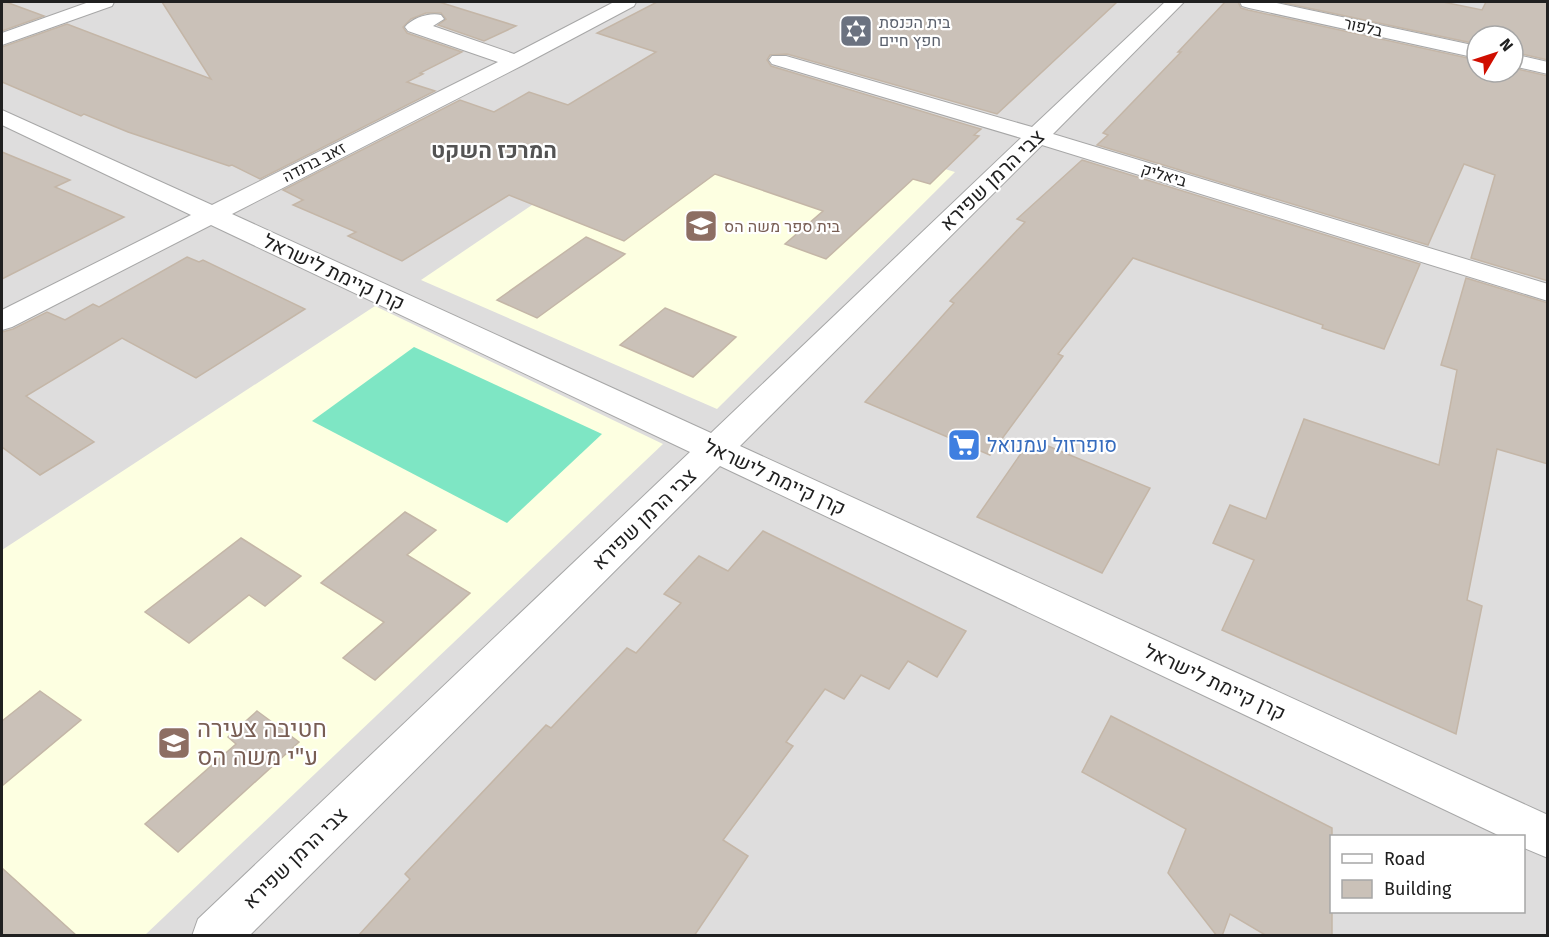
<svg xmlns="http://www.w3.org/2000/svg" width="1549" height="937" font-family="'Fira Sans',Heebo,sans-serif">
	<rect width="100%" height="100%" fill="#f1eee6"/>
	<path fill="#dedddd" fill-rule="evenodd" d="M2,2H1547V935H2ZM1477,36H1513V72H1477ZM1332,836H1524V912H1332Z"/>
	<g fill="#fdffe1">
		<polygon points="668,113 843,139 955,172 717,409 421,280"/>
		<polygon points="375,306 663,444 145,935 2,936 2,550"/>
	</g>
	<polygon fill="#7ee6c4" points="414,347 602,434 507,523 312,421"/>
	<g fill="#cac1b8" stroke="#c4b6a7" stroke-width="1.5">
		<polygon points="2,2 6,2 44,16 2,31"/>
		<polygon points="162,2 439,2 516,26 484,41 438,25 446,19 441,13 426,13 411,19 403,27 407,33 462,52 420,73 423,74 407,82 435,91 260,179 232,165 229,166 128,132 84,114 81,116 2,82 2,47 67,24 211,79"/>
		<polygon points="657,2 1117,2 997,114 787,54 770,55 767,60 771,66 981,129 974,135 979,136 930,184 913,179 826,259 785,244 823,211 715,174 624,241 509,195 402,261 348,236 356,232 293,205 303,200 283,190 460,100 494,112 529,92 568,105 656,52 597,33"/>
		<polygon points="1225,2 1238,2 1241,8 1248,10 1477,60 1477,72 1513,72 1513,68 1548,76 1548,281 1471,258 1495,175 1464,164 1428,245 1097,145 1108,135 1103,133 1181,52 1178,52"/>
		<polygon points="1280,2 1443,2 1482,10 1486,2 1548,2 1548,60 1513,52 1513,36 1477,36 1477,44"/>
		<polygon points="2,152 70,180 55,187 124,217 2,279"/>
		<polygon points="1082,160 1420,264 1384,349 1322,328 1323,325 1133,258 1058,354 1063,356 990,455 865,402 954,303 950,301 1025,222 1017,219"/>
		<polygon points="586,237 625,254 537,318 497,300"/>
		<polygon points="187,257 199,262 203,260 305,309 196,378 122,338 26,396 94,442 40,475 2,447 2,332 13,329 47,312 65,320 93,304 99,307"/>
		<polygon points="1466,278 1548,303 1548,464 1497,449 1467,600 1482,606 1456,734 1222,630 1254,560 1213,543 1230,505 1266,519 1304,419 1439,465 1457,370 1441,365"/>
		<polygon points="665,308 736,337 693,377 620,345"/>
		<polygon points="1031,439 1150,488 1102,573 977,517"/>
		<polygon points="405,512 436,530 407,555 470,593 375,680 343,658 384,622 321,583"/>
		<polygon points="763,531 966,631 937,677 908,661 889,689 861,675 844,699 825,689 786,742 793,746 723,840 748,856 694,936 358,936 410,879 405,874 546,725 551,728 627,648 636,653 681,603 664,594 699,556 728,571"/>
		<polygon points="241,538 301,576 265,606 249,595 189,643 145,612"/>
		<polygon points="40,691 81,720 2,786 2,721"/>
		<polygon points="257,711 299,742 178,852 145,824 236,744 228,737"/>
		<polygon points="1111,716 1332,828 1332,936 1267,936 1230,914 1222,936 1217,936 1168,873 1186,829 1082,772"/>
		<polygon points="2,868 77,936 2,936"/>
	</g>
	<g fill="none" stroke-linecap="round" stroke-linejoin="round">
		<defs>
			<g id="minor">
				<polygon points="89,2 114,2 112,6 2,45 2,33"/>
				<path d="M614,2H636L634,6L523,65L232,214L711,433L1021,138L772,64L769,60L772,56H786L1032,127L1165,2H1184L1053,134L1548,284V301L1042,145L740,446L1548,815V858L1524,848V836H1500L720,466L249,936H192L198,919L690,452L211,225L12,327L2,330V310L191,215L2,125V110L212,205L498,62L408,31L405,27C412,18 430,12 441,15L444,19L433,26L514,54Z"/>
				<polygon points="1240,2 1272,2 1477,46 1477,58 1249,8 1242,6"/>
				<polygon points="1513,54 1548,62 1548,74 1513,66"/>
			</g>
		</defs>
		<use href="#minor" stroke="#a7a7a7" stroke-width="2"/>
		<use href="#minor" fill="#fff" fill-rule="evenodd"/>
	</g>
	<defs>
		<symbol id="synagogue-square" viewBox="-11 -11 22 22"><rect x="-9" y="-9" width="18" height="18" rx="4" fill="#6b7280" stroke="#fff"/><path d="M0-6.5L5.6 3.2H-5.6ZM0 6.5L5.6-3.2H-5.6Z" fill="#fff"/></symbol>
		<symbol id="school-square" viewBox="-11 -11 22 22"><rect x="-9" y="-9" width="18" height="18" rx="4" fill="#8d6e63" stroke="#fff"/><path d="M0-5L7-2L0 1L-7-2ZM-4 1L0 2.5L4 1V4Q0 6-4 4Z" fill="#fff"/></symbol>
		<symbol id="supermarket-square" viewBox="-11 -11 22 22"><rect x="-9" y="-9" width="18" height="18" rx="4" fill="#3f7fe0" stroke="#fff"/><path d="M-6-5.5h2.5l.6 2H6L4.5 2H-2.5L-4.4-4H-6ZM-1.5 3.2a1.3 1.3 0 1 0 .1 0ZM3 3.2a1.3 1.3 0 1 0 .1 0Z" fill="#fff"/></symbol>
	</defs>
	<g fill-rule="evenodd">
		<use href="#synagogue-square" x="837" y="12" width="38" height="38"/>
		<use href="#school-square" x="682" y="207" width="38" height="38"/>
		<use href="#supermarket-square" x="945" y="426" width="38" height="38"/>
		<use href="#school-square" x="155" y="724" width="38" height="38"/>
	</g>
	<g text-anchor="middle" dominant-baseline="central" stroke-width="4.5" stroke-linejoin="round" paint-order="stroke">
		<g font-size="16" fill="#5b616d" stroke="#fff" text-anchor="start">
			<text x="879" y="22">בית הכנסת<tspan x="879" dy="18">חפץ חיים</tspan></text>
		</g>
		<g font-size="16" fill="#202020" stroke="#fff">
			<text transform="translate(1363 27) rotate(13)">בלפור</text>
			<text transform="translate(314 162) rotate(-27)">זאב ברנדה</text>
			<text transform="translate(1164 175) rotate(17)">ביאליק</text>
		</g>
		<g font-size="16" fill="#785e54" stroke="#fff" text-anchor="start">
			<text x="724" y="226">בית ספר משה הס</text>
		</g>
		<g font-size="20" fill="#202020" stroke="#fff">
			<text transform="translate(992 180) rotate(-44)">צבי הרמן שפירא</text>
			<text transform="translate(334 272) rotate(25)">קרן קיימת לישראל</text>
			<text transform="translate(775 477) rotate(25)">קרן קיימת לישראל</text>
			<text transform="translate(644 519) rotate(-44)">צבי הרמן שפירא</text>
			<text transform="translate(1215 682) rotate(25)">קרן קיימת לישראל</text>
			<text transform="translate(295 858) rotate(-44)">צבי הרמן שפירא</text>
		</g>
		<g font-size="20" fill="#366cbe" stroke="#fff" text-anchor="start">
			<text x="987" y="445">סופרזול עמנואל</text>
		</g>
		<g font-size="22" font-weight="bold" fill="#535353" stroke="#fff">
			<text x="494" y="150">המרכז השקט</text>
		</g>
		<g font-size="24" fill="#785e54" stroke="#fff" text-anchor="start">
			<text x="197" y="729">חטיבה צעירה<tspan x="197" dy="28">ע"י משה הס</tspan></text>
		</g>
	</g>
	<rect width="1549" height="937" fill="none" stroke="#202020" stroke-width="6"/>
	<rect x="1330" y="835" width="195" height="78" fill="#ffffff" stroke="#a6a6a6" stroke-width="1.5"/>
	<rect x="1342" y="854" width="30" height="9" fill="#ffffff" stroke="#a6a6a6" stroke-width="1.5"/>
	<text x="1384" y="865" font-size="18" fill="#202020">Road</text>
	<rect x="1342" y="880" width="30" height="18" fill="#cac1b8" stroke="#a6a6a6" stroke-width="1.5"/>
	<text x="1384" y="895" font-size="18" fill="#202020">Building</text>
	<g transform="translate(1495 54) rotate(51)"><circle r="28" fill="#ffffff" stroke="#a6a6a6" stroke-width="1.5"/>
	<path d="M0-4.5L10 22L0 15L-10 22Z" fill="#d00e00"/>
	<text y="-9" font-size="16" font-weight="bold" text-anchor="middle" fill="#202020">N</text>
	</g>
</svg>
